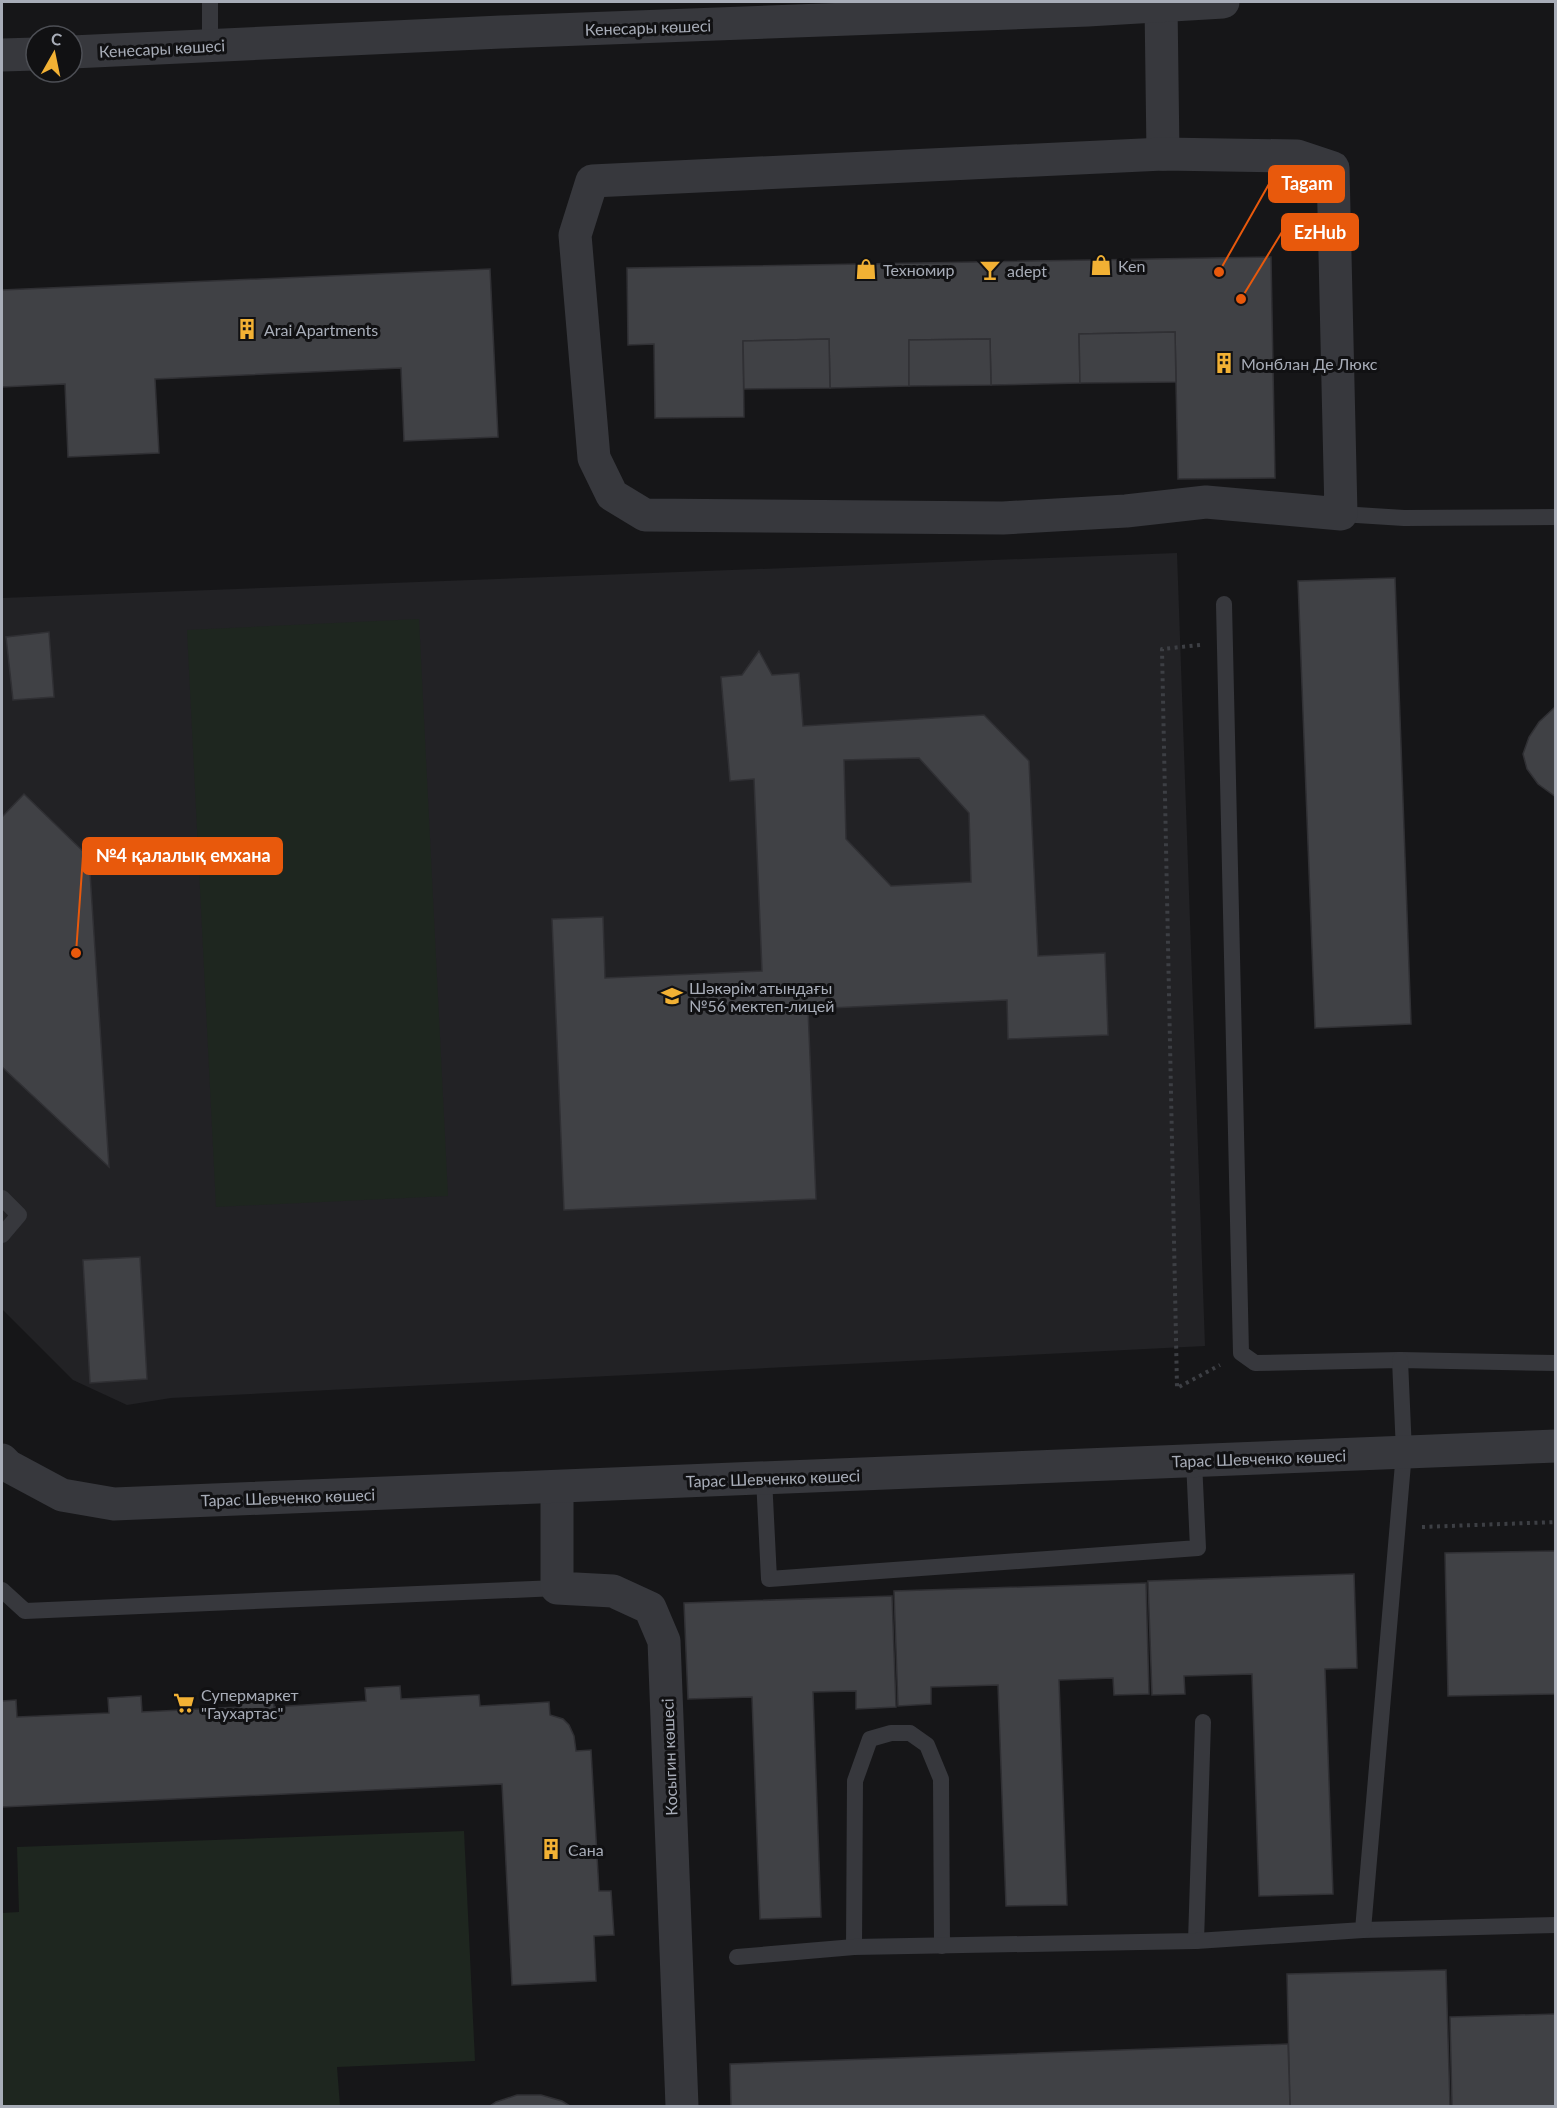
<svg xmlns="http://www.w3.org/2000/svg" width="1557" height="2108" font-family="Lato,sans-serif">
	<rect width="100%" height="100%" fill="#161618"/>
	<polygon fill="#222225" points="1177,553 1205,1346 171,1398 127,1405 73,1380 2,1309 2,598"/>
	<g fill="#1e261f">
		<polygon points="419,619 448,1196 216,1207 187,630"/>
		<polygon points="464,1831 475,2061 337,2067 340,2106 2,2106 2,1913 19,1912 17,1847"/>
	</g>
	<g fill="#404145" stroke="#303034" stroke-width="1.5" fill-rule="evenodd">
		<polygon points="1271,257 1275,478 1178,479 1175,332 1079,334 1080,383 991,385 990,339 909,340 909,386 830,388 829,339 743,341 744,417 655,418 654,344 628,345 627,268"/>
		<polygon points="490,269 498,437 404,441 401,368 155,379 159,453 68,457 65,384 2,387 2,290"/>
		<polygon points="1175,332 1176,382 1080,383 1079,334"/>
		<polygon points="829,339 830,388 744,389 743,341"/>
		<polygon points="990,339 991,385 909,386 909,340"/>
		<polygon points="1395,578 1411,1024 1315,1028 1298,581"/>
		<polygon points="49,632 54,697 13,700 6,637"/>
		<path d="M759,651L772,675L799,673L803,726L984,715L1029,761L1038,956L1105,953L1108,1035L1008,1039L1007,1000L808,1009L816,1199L564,1210L552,919L603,917L605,978L762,971L754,779L730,781L721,677L742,675ZM919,758L969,813L971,882L891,886L846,839L844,760Z"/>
		<polygon points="1555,707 1556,706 1556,797 1538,784 1527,769 1523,754 1529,737 1539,722"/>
		<polygon points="24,794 89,857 109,1167 2,1067 2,817"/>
		<polygon points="140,1257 147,1379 90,1383 83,1260"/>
		<polygon points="1556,1551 1556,1694 1448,1696 1445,1553"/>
		<polygon points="1354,1574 1357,1668 1325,1669 1333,1894 1259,1896 1252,1674 1184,1676 1185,1694 1152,1695 1148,1581"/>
		<polygon points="1146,1583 1149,1694 1114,1695 1113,1678 1059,1680 1067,1905 1006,1906 998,1685 931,1687 931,1704 898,1706 894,1591"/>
		<polygon points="892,1596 896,1707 856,1709 856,1691 813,1692 821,1917 760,1919 752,1697 688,1699 684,1603"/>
		<polygon points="400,1686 401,1699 479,1695 480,1706 549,1702 550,1715 563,1719 569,1725 574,1736 576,1751 591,1750 599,1891 611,1891 614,1935 594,1936 596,1981 512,1985 502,1784 2,1807 2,1701 16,1700 17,1717 109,1713 108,1698 141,1696 142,1712 239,1707 239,1692 273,1691 274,1707 366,1701 365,1688"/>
		<polygon points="1446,1970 1450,2106 1290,2106 1287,1974"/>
		<polygon points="1556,2014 1556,2106 1452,2106 1450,2017"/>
		<polygon points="1288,2044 1290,2106 731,2106 730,2064"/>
		<polygon points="517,2095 541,2095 562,2101 570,2106 490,2106 496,2102"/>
	</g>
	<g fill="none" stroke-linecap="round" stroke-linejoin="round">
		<g stroke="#3d3f44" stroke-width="4" stroke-dasharray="3 4.5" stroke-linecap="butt">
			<polyline points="1200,645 1162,649 1177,1388 1220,1365"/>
			<polyline points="1422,1527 1556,1522"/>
		</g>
		<g stroke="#37383d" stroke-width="16">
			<polyline points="210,2 210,46"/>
			<polyline points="1341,514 1404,518 1556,517"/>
			<polyline points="1224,604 1241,1353 1255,1363 1400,1360 1556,1363"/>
			<polyline points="2,1198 19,1215 2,1235"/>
			<polyline points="764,1478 769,1579 1198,1548 1194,1461"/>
			<polyline points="2,1590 25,1611 557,1588"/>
			<polyline points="1363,1930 1556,1925"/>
			<polyline points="1196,1941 1203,1722"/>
			<polyline points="854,1947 855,1781 870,1739 891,1733 910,1733 927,1745 941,1779 942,1946"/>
			<polyline points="737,1957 854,1947 1196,1941 1363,1930 1404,1452 1400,1360"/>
		</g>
		<g stroke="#37383d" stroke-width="33">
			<polyline points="1161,4 1163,154"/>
			<polygon points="1163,154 1297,156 1333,168 1341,514 1206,502 1126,511 1003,518 645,515 612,495 594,458 575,235 592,181"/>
			<polyline points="557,1487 557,1588 613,1591 650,1608 664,1641 682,2106"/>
		</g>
		<g stroke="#37383d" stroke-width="33">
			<polyline points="72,52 501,32 1088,10 1223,2"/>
			<polyline points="2,55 36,54"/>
			<polyline points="2,1460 8,1466 62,1495 114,1504 1556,1446"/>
		</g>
	</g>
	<defs>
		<symbol id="shop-bare" viewBox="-9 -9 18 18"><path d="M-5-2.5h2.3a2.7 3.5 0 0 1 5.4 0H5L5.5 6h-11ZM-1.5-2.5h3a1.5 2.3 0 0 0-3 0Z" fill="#f2b134" stroke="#111113" stroke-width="2.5" paint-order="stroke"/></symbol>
		<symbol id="bar-bare" viewBox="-9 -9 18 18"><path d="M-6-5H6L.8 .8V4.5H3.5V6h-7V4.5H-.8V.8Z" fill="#f2b134" stroke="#111113" stroke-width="2.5" paint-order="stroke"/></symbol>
		<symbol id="building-bare" viewBox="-9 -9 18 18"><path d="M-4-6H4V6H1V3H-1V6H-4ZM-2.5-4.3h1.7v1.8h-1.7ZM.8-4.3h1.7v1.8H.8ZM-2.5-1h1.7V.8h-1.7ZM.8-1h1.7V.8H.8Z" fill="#f2b134" stroke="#111113" stroke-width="2.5" paint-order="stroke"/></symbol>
		<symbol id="school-bare" viewBox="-9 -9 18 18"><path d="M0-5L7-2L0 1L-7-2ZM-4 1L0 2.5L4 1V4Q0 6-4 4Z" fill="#f2b134" stroke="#111113" stroke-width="2.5" paint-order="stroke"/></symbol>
		<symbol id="supermarket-bare" viewBox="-9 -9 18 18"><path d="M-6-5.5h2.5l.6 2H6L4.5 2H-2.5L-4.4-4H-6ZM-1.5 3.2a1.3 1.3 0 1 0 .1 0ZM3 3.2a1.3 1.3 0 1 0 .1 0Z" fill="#f2b134" stroke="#111113" stroke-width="2.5" paint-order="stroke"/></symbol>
	</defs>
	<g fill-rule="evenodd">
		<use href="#shop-bare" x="1086" y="250" width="30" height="30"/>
		<use href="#shop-bare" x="851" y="254" width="30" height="30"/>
		<use href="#bar-bare" x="975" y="255" width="30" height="30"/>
		<use href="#building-bare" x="232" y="314" width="30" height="30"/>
		<use href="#building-bare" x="1209" y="348" width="30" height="30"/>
		<use href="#school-bare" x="657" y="981" width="30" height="30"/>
		<use href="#supermarket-bare" x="169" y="1688" width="30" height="30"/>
		<use href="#building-bare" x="536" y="1834" width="30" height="30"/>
	</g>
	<g text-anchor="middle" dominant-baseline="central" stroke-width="6" stroke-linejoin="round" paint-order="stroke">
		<g font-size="16" fill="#a8adb8" stroke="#111113">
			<text transform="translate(648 27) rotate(-2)">Кенесары көшесі</text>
			<text transform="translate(162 48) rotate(-3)">Кенесары көшесі</text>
			<text transform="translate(1259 1458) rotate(-2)">Тарас Шевченко көшесі</text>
			<text transform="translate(773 1478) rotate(-2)">Тарас Шевченко көшесі</text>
			<text transform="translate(288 1497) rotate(-2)">Тарас Шевченко көшесі</text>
			<text transform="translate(669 1757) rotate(-92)">Косыгин көшесі</text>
		</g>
		<g font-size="16" fill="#a8adb8" stroke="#111113" text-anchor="start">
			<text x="1118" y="265">Ken</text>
			<text x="883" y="269">Техномир</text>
			<text x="1007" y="270">adept</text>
			<text x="264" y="329">Arai Apartments</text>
			<text x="1241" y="363">Монблан Де Люкс</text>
			<text x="689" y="987">Шәкәрім атындағы<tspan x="689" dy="18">№56 мектеп-лицей</tspan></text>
			<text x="201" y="1694">Супермаркет<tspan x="201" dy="18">"Гаухартас"</tspan></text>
			<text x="568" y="1849">Сана</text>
		</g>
	</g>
	<path fill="none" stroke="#e8590c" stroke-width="2" d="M1219 272L1269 184M1241 299L1282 232M76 953L83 856"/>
	<g fill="#e8590c" stroke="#111113" stroke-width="2">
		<circle cx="1219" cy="272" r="6"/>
		<circle cx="1241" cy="299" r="6"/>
		<circle cx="76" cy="953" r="6"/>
	</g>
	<g fill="#e8590c" stroke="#e8590c" stroke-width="2">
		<rect x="1269" y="166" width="75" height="36" rx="6"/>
		<rect x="1282" y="214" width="76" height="36" rx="6"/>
		<rect x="83" y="838" width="199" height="36" rx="6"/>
	</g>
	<g font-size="18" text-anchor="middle" font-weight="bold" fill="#fff">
		<text x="1307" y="190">Tagam</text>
		<text x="1320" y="239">EzHub</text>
		<text x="183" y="862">№4 қалалық емхана</text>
	</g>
	<rect width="1557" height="2108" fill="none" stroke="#a8adb8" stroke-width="6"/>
	<g transform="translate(54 54) rotate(9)"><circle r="28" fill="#111113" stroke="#4d4f55" stroke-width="1.5"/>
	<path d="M0-4.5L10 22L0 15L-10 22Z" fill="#f2b134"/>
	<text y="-9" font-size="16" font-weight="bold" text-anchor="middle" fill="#a8adb8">С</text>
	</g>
</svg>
